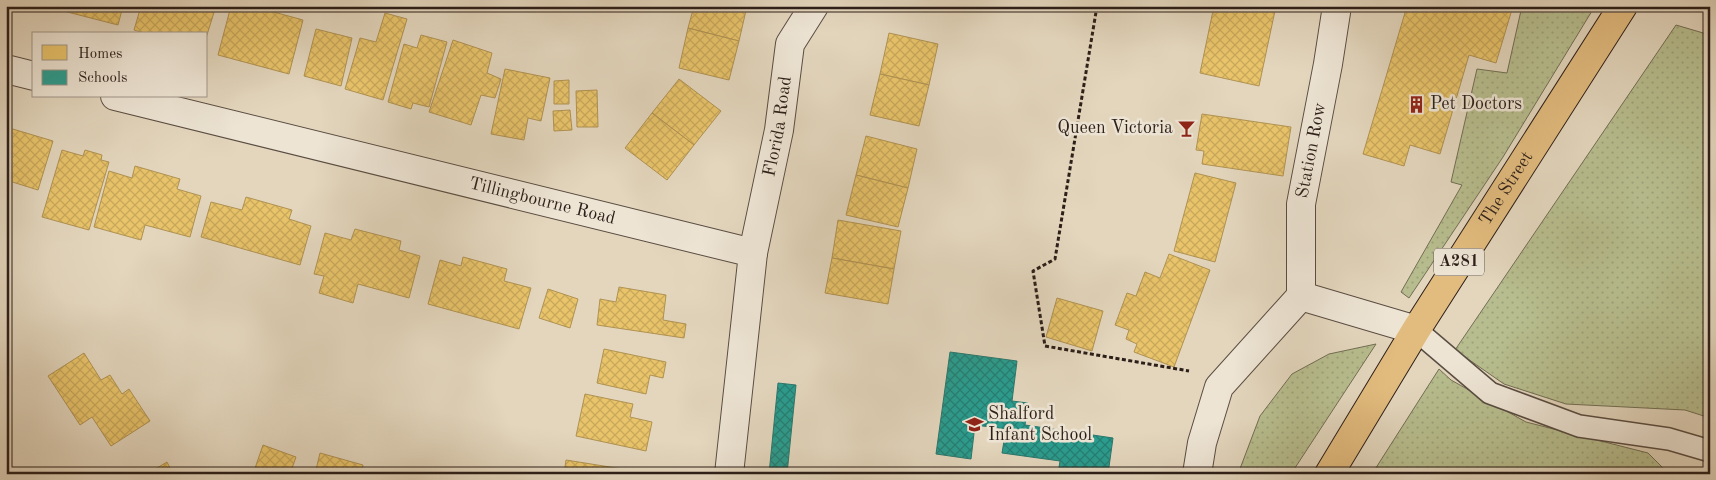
<svg xmlns="http://www.w3.org/2000/svg" width="1716" height="480" font-family="'Old Standard TT',serif">
	<defs>
		<pattern id="grass-dots" width="8" height="8" patternUnits="userSpaceOnUse" patternTransform="scale(1.25)"><rect width="8" height="8" fill="#b7bd8e"/><path d="M2 2h.1M6 6h.1" fill="none" stroke="#9ea27a" stroke-width="1.8" stroke-linecap="round"/></pattern>
		<pattern id="homes-cross-hatch" width="8" height="8" patternUnits="userSpaceOnUse" patternTransform="scale(1.25)"><rect width="8" height="8" fill="#e9c46a"/><path d="M0 0l8 8M0 8l8-8" fill="none" stroke="#c8a85b"/></pattern>
		<pattern id="schools-cross-hatch" width="8" height="8" patternUnits="userSpaceOnUse" patternTransform="scale(1.25)"><rect width="8" height="8" fill="#2a9d8f"/><path d="M0 0l8 8M0 8l8-8" fill="none" stroke="#247f74"/></pattern>
	</defs>
	<rect width="100%" height="100%" fill="#e3d6bd"/>
	<filter id="stains"><feTurbulence type="fractalNoise" baseFrequency=".004" numOctaves="4"/><feColorMatrix values="0 0 0 0 .2 0 0 0 0 .09 0 0 0 0 .02 0 0 0 .5 -.17"/></filter>
	<radialGradient id="worn" r=".72"><stop offset=".6" stop-color="#630" stop-opacity="0"/><stop offset="1" stop-color="#630" stop-opacity=".3"/></radialGradient>
	<g fill="url(#grass-dots)" stroke="#726e54">
		<polygon points="1522,6 1595,6 1503,157 1409,298 1401,292 1462,185 1451,182 1477,69 1507,73"/>
		<polygon points="1676,25 1710,35 1710,418 1685,410 1566,404 1504,384 1455,350"/>
		<polygon points="1376,344 1291,474 1238,474 1260,416 1292,374 1329,354"/>
		<polygon points="1439,369 1451,380 1526,422 1648,453 1669,474 1372,474"/>
	</g>
	<g fill="url(#homes-cross-hatch)" stroke="#b09252">
		<polygon points="48,6 123,6 118,25 48,7"/>
		<polygon points="141,6 216,6 206,38 206,34 147,34 134,30"/>
		<polygon points="231,6 252,6 303,20 289,74 218,55"/>
		<polygon points="694,6 747,6 739,41 688,28"/>
		<polygon points="903,6 913,6 907,11"/>
		<polygon points="1214,6 1276,6 1259,86 1200,73"/>
		<polygon points="1407,6 1513,6 1496,63 1469,55 1440,154 1410,145 1404,166 1363,154"/>
		<polygon points="385,13 407,19 383,100 345,89 360,38 376,42"/>
		<polygon points="688,28 739,41 729,80 679,68"/>
		<polygon points="316,29 352,38 341,86 304,76"/>
		<polygon points="889,33 938,44 929,85 880,74"/>
		<polygon points="421,35 447,42 429,107 413,103 411,109 388,102 404,44 417,48"/>
		<polygon points="453,40 492,53 487,73 501,79 495,98 481,95 471,125 429,112"/>
		<polygon points="505,69 550,78 541,121 528,118 524,140 491,134"/>
		<polygon points="880,74 929,85 919,126 870,115"/>
		<polygon points="679,79 721,111 694,145 652,113"/>
		<polygon points="569,80 569,104 554,104 554,81"/>
		<polygon points="597,90 598,127 577,127 576,91"/>
		<polygon points="570,110 572,130 554,131 553,111"/>
		<polygon points="652,113 694,145 667,180 625,148"/>
		<polygon points="1202,114 1291,127 1283,176 1202,164 1204,151 1196,150"/>
		<polygon points="6,127 53,141 38,190 6,180"/>
		<polygon points="866,136 917,149 908,188 856,175"/>
		<polygon points="62,150 83,156 85,150 102,155 101,160 109,162 89,230 42,217"/>
		<polygon points="135,166 180,179 177,189 201,196 190,237 145,225 141,240 94,227 109,171 132,178"/>
		<polygon points="1195,173 1236,183 1215,262 1174,251"/>
		<polygon points="856,175 908,188 898,227 846,215"/>
		<polygon points="246,197 292,210 289,219 311,226 300,265 201,237 211,202 242,210"/>
		<polygon points="838,220 901,231 894,269 832,258"/>
		<polygon points="355,229 401,241 399,250 420,256 409,298 358,284 353,303 319,293 324,276 314,274 325,233 351,240"/>
		<polygon points="1169,254 1210,270 1174,367 1134,352 1137,344 1126,339 1129,330 1115,325 1127,293 1136,296 1145,272 1160,278"/>
		<polygon points="463,257 507,269 504,281 531,288 519,329 428,304 440,260 461,266"/>
		<polygon points="832,258 894,269 888,304 825,293"/>
		<polygon points="619,287 666,295 663,320 686,324 684,338 597,325 600,299 616,302"/>
		<polygon points="548,289 578,299 570,328 539,318"/>
		<polygon points="1057,298 1103,311 1092,351 1046,337"/>
		<polygon points="604,349 666,362 663,378 650,375 646,394 597,383"/>
		<polygon points="84,353 101,380 110,375 122,394 129,389 150,421 111,446 92,417 80,425 48,376"/>
		<polygon points="585,394 633,404 630,417 652,422 646,451 576,436"/>
		<polygon points="263,445 296,457 290,474 253,474"/>
		<polygon points="320,453 363,465 361,474 315,474"/>
		<polygon points="566,460 635,471 634,474 564,474"/>
		<polygon points="167,462 173,474 147,474"/>
	</g>
	<g fill="url(#schools-cross-hatch)" stroke="#2b776c">
		<polygon points="950,352 1017,361 1012,401 1028,403 1025,425 1113,438 1108,474 1058,474 1060,461 1002,453 1006,429 975,425 971,459 936,454"/>
		<polygon points="778,383 796,385 787,474 769,474"/>
		<polygon points="854,469 894,474 854,474"/>
	</g>
	<g fill="none" stroke-linecap="round" stroke-linejoin="round">
		<defs>
			<polyline id="service" points="1416,330 1490,393 1579,426 1669,439 1710,451"/>
			<g id="minor">
				<polyline points="6,69 34,76"/>
				<path id="s1" d="M115,96L753,253L729,474"/>
				<path id="s2" d="M753,253L779,130L790,44L814,6"/>
				<polyline points="1301,296 1416,330"/>
				<path id="s3" d="M1197,474L1202,443L1219,387L1301,296V204L1328,64L1337,6"/>
			</g>
			<g id="primary">
				<path id="s4" d="M1329,474L1416,330L1623,6"/>
			</g>
		</defs>
		<use href="#service" stroke="#5a4d42" stroke-width="24"/>
		<use href="#minor" stroke="#5a4d42" stroke-width="30"/>
		<use href="#primary" stroke="#2c1f19" stroke-width="30"/>
		<polyline stroke="#2c1f19" stroke-width="3" stroke-dasharray="4 2.5" stroke-linecap="butt" points="1097,6 1055,259 1033,271 1045,346 1189,371"/>
		<use href="#service" stroke="#ede4d4" stroke-width="21"/>
		<use href="#minor" stroke="#ede4d4" stroke-width="28"/>
		<use href="#primary" stroke="#e2bb7e" stroke-width="28"/>
	</g>
	<defs>
		<symbol id="building-bare" viewBox="-9 -9 18 18"><path d="M-4-6H4V6H1V3H-1V6H-4ZM-2.5-4.3h1.7v1.8h-1.7ZM.8-4.3h1.7v1.8H.8ZM-2.5-1h1.7V.8h-1.7ZM.8-1h1.7V.8H.8Z" fill="#8f2418" stroke="#ede4d4" stroke-width="2.5" paint-order="stroke"/></symbol>
		<symbol id="bar-bare" viewBox="-9 -9 18 18"><path d="M-6-5H6L.8 .8V4.5H3.5V6h-7V4.5H-.8V.8Z" fill="#8f2418" stroke="#ede4d4" stroke-width="2.5" paint-order="stroke"/></symbol>
		<symbol id="school-bare" viewBox="-9 -9 18 18"><path d="M0-5L7-2L0 1L-7-2ZM-4 1L0 2.5L4 1V4Q0 6-4 4Z" fill="#8f2418" stroke="#ede4d4" stroke-width="2.5" paint-order="stroke"/></symbol>
	</defs>
	<g fill-rule="evenodd">
		<use href="#building-bare" x="1404" y="92" width="25" height="25"/>
		<use href="#bar-bare" x="1174" y="116" width="25" height="25"/>
		<use href="#school-bare" x="962" y="412" width="25" height="25"/>
	</g>
	<g text-anchor="middle" dominant-baseline="central" stroke-width="5" stroke-linejoin="round" paint-order="stroke">
		<rect fill="#ede4d4" stroke="#665a51" stroke-width="1" x="1434" y="248.5" width="50" height="27" rx="4"/>
		<g font-size="16" font-weight="bold" fill="#2c1f19">
			<text x="1459" y="262">A281</text>
		</g>
		<g font-size="18" fill="#2c1f19" stroke="#ede4d4" text-anchor="start">
			<text x="1430" y="104">Pet Doctors</text>
			<text x="1173" y="128" text-anchor="end">Queen Victoria</text>
			<text x="988" y="414">Shalford<tspan x="988" dy="21">Infant School</tspan></text>
		</g>
		<g font-size="18" fill="#2c1f19" stroke="#ede4d4">
			<text stroke="none"><textPath href="#s2" startOffset="129">Florida Road</textPath></text>
			<text stroke="none"><textPath href="#s3" startOffset="359">Station Row</textPath></text>
			<text stroke="none"><textPath href="#s4" startOffset="336">The Street</textPath></text>
			<text stroke="none"><textPath href="#s1" startOffset="440">Tillingbourne Road</textPath></text>
		</g>
	</g>
	<rect width="1716" height="480" fill="none" stroke="#e3d6bd" stroke-width="25"/>
	<rect x="8" y="8" width="1701" height="465" fill="none" stroke="#2c1f19" stroke-width="2.5"/>
	<rect x="12" y="12" width="1691" height="455" fill="none" stroke="#2c1f19"/>
	<rect x="32" y="32" width="175" height="65" fill="#ede4d4" stroke="#a09589"/>
	<rect x="42" y="45" width="25" height="15" fill="#e9c46a" stroke="#a09589"/>
	<text x="78" y="58" font-size="15" fill="#2c1f19">Homes</text>
	<rect x="42" y="70" width="25" height="15" fill="#2a9d8f" stroke="#a09589"/>
	<text x="78" y="82" font-size="15" fill="#2c1f19">Schools</text>
	<rect width="100%" height="100%" filter="url(#stains)"/>
	<rect width="100%" height="100%" fill="url(#worn)"/>
</svg>
